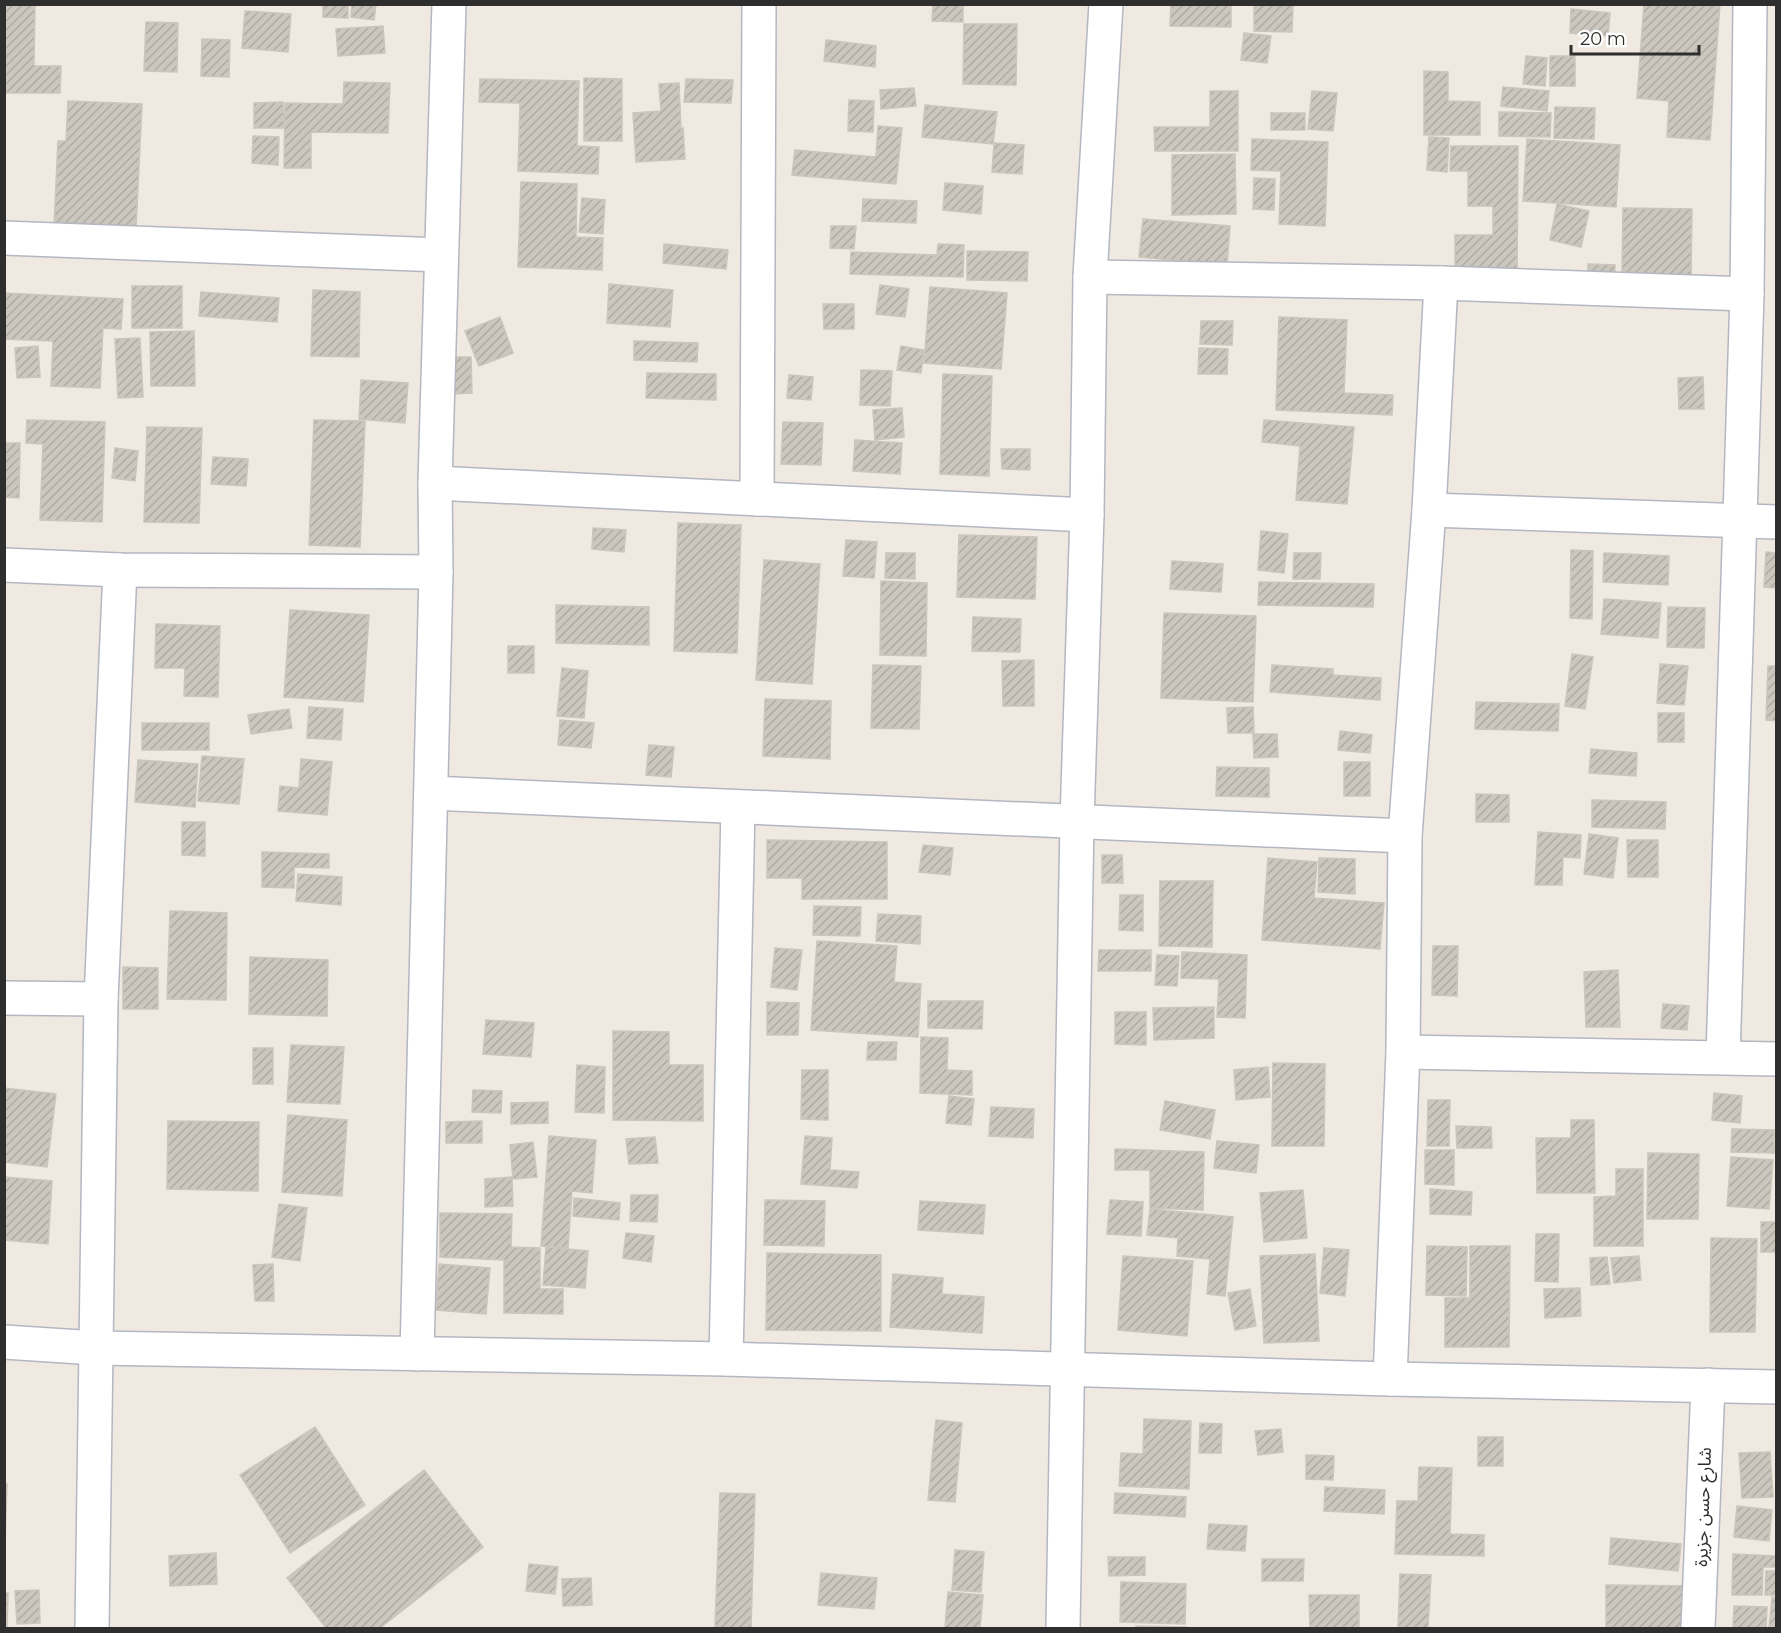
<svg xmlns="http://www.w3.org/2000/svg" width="1781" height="1633" font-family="Montserrat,'Noto Sans Arabic',sans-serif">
	<defs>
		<pattern id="building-hatch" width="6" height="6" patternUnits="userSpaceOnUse" patternTransform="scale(1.5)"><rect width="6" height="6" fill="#cbc7bf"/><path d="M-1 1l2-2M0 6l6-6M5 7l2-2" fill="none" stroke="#afaba4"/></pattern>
	</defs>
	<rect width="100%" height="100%" fill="#efe9e1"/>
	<g fill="url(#building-hatch)" stroke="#cbc5ba" stroke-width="1.5">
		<polygon points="4,4 35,4 34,66 61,66 60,93 6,93"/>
		<polygon points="323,4 348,4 348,18 323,17"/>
		<polygon points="352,4 376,4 374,20 351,17"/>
		<polygon points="933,4 963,4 963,22 932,21"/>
		<polygon points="1171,4 1231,4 1231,27 1170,26"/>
		<polygon points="1254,4 1293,4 1292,32 1254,31"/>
		<polygon points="1644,4 1720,4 1710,140 1667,137 1669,101 1637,98"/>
		<polygon points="1571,9 1610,13 1608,36 1570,33"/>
		<polygon points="245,11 291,14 288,52 242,48"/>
		<polygon points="146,22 178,23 177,72 144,71"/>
		<polygon points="964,24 1017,24 1016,85 963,84"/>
		<polygon points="383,26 385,53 338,56 336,29"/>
		<polygon points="1244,33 1271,36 1267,63 1241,60"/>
		<polygon points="202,39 230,40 229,77 201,76"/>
		<polygon points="826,40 876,46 875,67 824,61"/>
		<polygon points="1526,56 1547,58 1545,86 1523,84"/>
		<rect x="1550" y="56" width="25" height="30"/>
		<polygon points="1424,71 1448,72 1448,101 1480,102 1480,135 1424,135"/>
		<polygon points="584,78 622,79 622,141 584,141"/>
		<polygon points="480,79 579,81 577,146 599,147 598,174 518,171 520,103 479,102"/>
		<polygon points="686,79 733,80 731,103 684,102"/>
		<polygon points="344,82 390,83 388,133 311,132 311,168 284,168 285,103 343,104"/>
		<polygon points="679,83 681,129 683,128 685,159 636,162 633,113 661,111 659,84"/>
		<polygon points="1503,87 1549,91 1547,111 1501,106"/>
		<polygon points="914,88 916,106 881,109 880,90"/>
		<polygon points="1210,91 1238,91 1238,151 1155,151 1154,127 1210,127"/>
		<polygon points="1312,91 1337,93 1333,131 1308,129"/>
		<polygon points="849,100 874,101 873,132 848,131"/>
		<polygon points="68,101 142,104 136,229 54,226 58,141 66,141"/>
		<polygon points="283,102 284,128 254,128 254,103"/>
		<polygon points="925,105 997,112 993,144 922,137"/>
		<polygon points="1555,107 1595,108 1594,139 1554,138"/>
		<polygon points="1499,112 1551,113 1550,137 1499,136"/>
		<rect x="1271" y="113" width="34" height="17"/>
		<polygon points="878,126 902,128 896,184 792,175 795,150 876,157"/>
		<polygon points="253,136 279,137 278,165 252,163"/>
		<polygon points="1429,137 1449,138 1447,172 1427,170"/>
		<polygon points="1252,139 1328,142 1325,226 1279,224 1281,171 1251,170"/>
		<polygon points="1527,139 1620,145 1616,207 1523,201"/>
		<polygon points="994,143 1024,145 1022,174 992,172"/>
		<polygon points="1451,146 1518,146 1517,273 1455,273 1455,235 1493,235 1493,206 1468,206 1468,171 1450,171"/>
		<polygon points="1235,154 1236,214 1172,215 1172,155"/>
		<polygon points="1254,178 1275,179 1274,210 1253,209"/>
		<polygon points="521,182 577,184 576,237 603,238 602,270 518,267"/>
		<polygon points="945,183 983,186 981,214 943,210"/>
		<polygon points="582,198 605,200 603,234 579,232"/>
		<polygon points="863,199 917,201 916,223 862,221"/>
		<polygon points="1557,204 1589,211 1581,247 1550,240"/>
		<polygon points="1623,208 1692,209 1691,275 1622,274"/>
		<polygon points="1143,219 1230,226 1227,265 1139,257"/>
		<polygon points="831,226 856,226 854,249 830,248"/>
		<polygon points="664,244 728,250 726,269 663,263"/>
		<polygon points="938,244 964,245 963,277 850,274 851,252 937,255"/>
		<polygon points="967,251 1028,252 1027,281 967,280"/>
		<polygon points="1588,264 1615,265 1614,296 1587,295"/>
		<polygon points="609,284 673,290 670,327 607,323"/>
		<polygon points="880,285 909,289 905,317 876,314"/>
		<rect x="132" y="286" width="50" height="42"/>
		<polygon points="930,287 1007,293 1001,369 924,363"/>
		<polygon points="313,290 360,292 359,357 311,356"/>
		<polygon points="201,292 279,298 277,322 199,316"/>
		<polygon points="4,293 123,299 121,329 103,328 100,388 51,386 53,341 4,339"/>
		<polygon points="823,304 854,304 854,329 824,329"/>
		<polygon points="500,317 513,353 479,366 465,331"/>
		<polygon points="1279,317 1347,320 1344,393 1393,395 1392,415 1276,410"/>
		<polygon points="1201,321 1233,321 1232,345 1200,344"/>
		<polygon points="194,331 195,386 151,386 150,332"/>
		<polygon points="140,338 143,397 118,398 115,339"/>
		<polygon points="634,341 698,343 697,362 634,360"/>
		<polygon points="38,346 40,377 17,378 15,348"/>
		<polygon points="901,346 924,350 921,373 897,370"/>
		<polygon points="1199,348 1228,349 1227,374 1198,374"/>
		<polygon points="450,357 471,357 472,393 451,394"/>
		<polygon points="861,370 892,371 890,406 860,405"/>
		<polygon points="647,373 716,374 716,400 646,398"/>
		<polygon points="943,374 992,376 989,476 940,474"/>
		<polygon points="789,375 813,377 811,400 787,398"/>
		<polygon points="1703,377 1704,409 1679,409 1678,378"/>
		<polygon points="361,380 408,383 405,423 359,419"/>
		<polygon points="902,408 904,437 875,440 873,410"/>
		<polygon points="27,420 105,422 102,522 40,520 43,444 26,443"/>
		<polygon points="314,420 365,421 360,547 309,545"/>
		<polygon points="1264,420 1354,427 1347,504 1296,500 1300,446 1262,442"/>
		<polygon points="783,422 823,423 821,465 781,464"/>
		<polygon points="147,427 202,428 199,523 144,522"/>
		<polygon points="855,440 902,443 900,474 853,471"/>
		<polygon points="4,443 20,443 19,498 4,497"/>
		<polygon points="115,448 138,451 135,481 112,478"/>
		<polygon points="1001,449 1030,449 1030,470 1002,469"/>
		<polygon points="213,457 248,459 246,486 211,484"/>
		<polygon points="678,523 741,525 737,653 674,651"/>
		<polygon points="593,528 626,530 624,552 592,549"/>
		<polygon points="1261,531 1288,534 1284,573 1258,570"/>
		<polygon points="959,535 1037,537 1035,599 957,597"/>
		<polygon points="846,540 877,542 874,578 843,576"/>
		<polygon points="1571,550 1593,551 1592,619 1570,618"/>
		<polygon points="1766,552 1776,553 1776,588 1764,587"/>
		<polygon points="886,553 915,553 915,579 885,578"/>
		<polygon points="1294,553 1321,553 1320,579 1293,579"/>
		<polygon points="1604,553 1669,556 1668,585 1603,582"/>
		<polygon points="764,560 820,564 812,684 756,680"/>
		<polygon points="1172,561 1223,564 1221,592 1170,589"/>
		<polygon points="881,581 927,583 926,656 880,655"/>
		<polygon points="1259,582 1374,584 1373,607 1258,605"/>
		<polygon points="1604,599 1661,603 1658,638 1601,634"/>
		<polygon points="556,605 649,607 649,645 556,643"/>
		<polygon points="1668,607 1705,608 1704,648 1667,647"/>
		<polygon points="290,610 369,615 363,702 284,697"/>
		<polygon points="1164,613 1256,616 1253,702 1161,698"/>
		<polygon points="973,617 1021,619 1020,652 972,651"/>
		<polygon points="156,624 220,626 218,697 184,696 185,668 155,668"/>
		<rect x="508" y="646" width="26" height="27"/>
		<polygon points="1572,654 1593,657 1585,709 1565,706"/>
		<polygon points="1034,660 1034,706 1003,706 1002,661"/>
		<polygon points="1660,664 1688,666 1684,705 1657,703"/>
		<polygon points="873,665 921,666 919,729 871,728"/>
		<polygon points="1272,665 1333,669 1333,675 1381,678 1380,700 1270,692"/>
		<polygon points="1768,666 1776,666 1776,721 1766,720"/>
		<polygon points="562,668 588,671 584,718 557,716"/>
		<polygon points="765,699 831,701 830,759 763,756"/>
		<polygon points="1476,702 1559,704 1558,731 1475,729"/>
		<polygon points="309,707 343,709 341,740 307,738"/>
		<polygon points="1253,707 1254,733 1228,733 1227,708"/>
		<polygon points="289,709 292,728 251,734 248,715"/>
		<rect x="1658" y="713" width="26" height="29"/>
		<polygon points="560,720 594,723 591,748 558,745"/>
		<rect x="142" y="723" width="67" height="27"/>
		<polygon points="1340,731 1372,735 1370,753 1338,750"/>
		<polygon points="1253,734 1277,734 1278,757 1254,758"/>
		<polygon points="649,745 674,747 671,777 646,775"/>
		<polygon points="1591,749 1637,753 1636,776 1589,773"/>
		<polygon points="202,756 244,759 239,804 198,801"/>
		<polygon points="301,759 332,762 327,815 278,811 280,786 299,788"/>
		<polygon points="138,760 198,764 195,807 135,802"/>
		<rect x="1344" y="762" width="26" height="34"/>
		<polygon points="1217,767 1269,768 1269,797 1216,796"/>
		<polygon points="1476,794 1509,795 1509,822 1476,822"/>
		<polygon points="1592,800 1666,802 1665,829 1592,827"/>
		<polygon points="182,822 205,822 205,856 182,855"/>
		<polygon points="1538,832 1581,835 1580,858 1563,857 1562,885 1535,885"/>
		<polygon points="1589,834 1618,838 1613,878 1584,874"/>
		<polygon points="767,840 887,842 887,899 802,899 802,878 767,878"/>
		<polygon points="1627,840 1658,840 1658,877 1628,877"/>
		<polygon points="923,845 953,848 950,875 919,872"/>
		<polygon points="262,852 329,854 329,868 294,867 294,888 262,887"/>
		<polygon points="1102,855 1122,855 1123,883 1102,883"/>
		<polygon points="1268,858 1317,862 1314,898 1384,903 1380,949 1262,940"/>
		<polygon points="1319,858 1355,859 1355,894 1318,892"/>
		<polygon points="298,874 342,877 341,905 296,901"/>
		<polygon points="1160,881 1213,881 1212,947 1159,946"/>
		<polygon points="1120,895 1143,895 1143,931 1119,930"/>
		<polygon points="814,906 861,907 860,936 813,935"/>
		<polygon points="170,911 227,913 226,1000 167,999"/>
		<polygon points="878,914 921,916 920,944 876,941"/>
		<polygon points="817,941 897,946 894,982 921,984 918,1037 811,1030"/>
		<polygon points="1433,946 1458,946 1457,996 1432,995"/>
		<polygon points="775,948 802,950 797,990 771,987"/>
		<polygon points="1099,950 1151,950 1151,971 1098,971"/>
		<polygon points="1182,952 1247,955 1245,1018 1217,1017 1219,979 1181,978"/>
		<polygon points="1157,955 1179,956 1177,986 1155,985"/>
		<polygon points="250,957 328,960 327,1016 249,1014"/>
		<polygon points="123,967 158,968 158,1009 123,1009"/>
		<polygon points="1618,970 1620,1027 1586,1027 1584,972"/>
		<polygon points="928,1001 983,1001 982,1029 928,1028"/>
		<polygon points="767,1002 799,1003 798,1035 767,1035"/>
		<polygon points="1663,1004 1689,1006 1687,1030 1661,1028"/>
		<polygon points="1214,1007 1214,1038 1154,1040 1153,1008"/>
		<polygon points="1115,1012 1146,1012 1146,1045 1115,1044"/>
		<polygon points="486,1020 534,1023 531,1057 483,1054"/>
		<polygon points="613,1031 669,1032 669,1065 703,1065 703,1121 613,1120"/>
		<polygon points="921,1037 948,1038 947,1070 972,1071 972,1095 920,1093"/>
		<polygon points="868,1042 897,1042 896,1060 867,1060"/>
		<polygon points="291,1045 344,1047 340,1104 287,1102"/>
		<rect x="253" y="1048" width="20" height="36"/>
		<polygon points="1273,1063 1325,1064 1324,1146 1272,1146"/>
		<polygon points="577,1065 605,1067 604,1113 575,1112"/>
		<polygon points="1268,1067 1270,1097 1236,1100 1234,1070"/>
		<polygon points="802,1070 828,1070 828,1120 801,1119"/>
		<polygon points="4,1088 56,1094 47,1167 4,1162"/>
		<polygon points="473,1090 502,1091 501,1113 472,1112"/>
		<polygon points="1714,1093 1742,1096 1740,1123 1712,1120"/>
		<polygon points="949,1096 974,1099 971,1125 946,1123"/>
		<polygon points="1428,1100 1450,1100 1449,1146 1427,1146"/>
		<polygon points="1165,1101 1215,1110 1210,1139 1160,1130"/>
		<polygon points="548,1102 548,1123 511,1124 511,1103"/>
		<polygon points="991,1107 1034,1109 1033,1138 989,1136"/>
		<polygon points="288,1115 347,1120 342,1196 282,1192"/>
		<polygon points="1571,1120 1594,1120 1595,1193 1537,1193 1536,1138 1571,1138"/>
		<polygon points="168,1121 259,1122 258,1191 167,1189"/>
		<polygon points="482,1121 482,1143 446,1143 446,1122"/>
		<polygon points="1456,1126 1491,1127 1492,1148 1457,1148"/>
		<polygon points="1732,1129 1774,1130 1774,1153 1731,1152"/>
		<polygon points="549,1136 596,1140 592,1193 572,1191 568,1248 541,1246"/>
		<polygon points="805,1136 832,1138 830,1170 859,1172 857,1188 801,1184"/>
		<polygon points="655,1137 658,1163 629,1164 626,1139"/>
		<polygon points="1217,1141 1259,1145 1256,1173 1214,1168"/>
		<polygon points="533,1142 537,1177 513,1179 510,1145"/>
		<polygon points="1115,1149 1204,1152 1203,1210 1150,1208 1150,1170 1115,1170"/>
		<polygon points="1425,1150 1454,1150 1454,1185 1425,1184"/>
		<polygon points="1648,1153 1699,1154 1698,1219 1647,1219"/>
		<polygon points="1731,1157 1773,1160 1769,1209 1727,1206"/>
		<polygon points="1616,1169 1643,1169 1643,1246 1594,1246 1594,1197 1616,1196"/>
		<polygon points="4,1177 52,1181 48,1244 4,1240"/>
		<polygon points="512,1177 513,1206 485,1207 485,1179"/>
		<polygon points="1430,1189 1472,1192 1471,1215 1430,1214"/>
		<polygon points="1303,1190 1307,1238 1264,1242 1260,1193"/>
		<polygon points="631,1195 658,1195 657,1222 630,1221"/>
		<polygon points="574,1198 620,1203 619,1220 573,1216"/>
		<polygon points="765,1200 825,1201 824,1246 764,1245"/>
		<polygon points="1110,1200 1143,1202 1141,1236 1107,1234"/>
		<polygon points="920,1201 985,1205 983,1234 918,1230"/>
		<polygon points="279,1204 307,1208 300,1261 272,1257"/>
		<polygon points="1150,1209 1233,1217 1225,1296 1207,1294 1210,1259 1177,1256 1178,1238 1147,1235"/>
		<polygon points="440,1213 512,1214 511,1247 540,1248 540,1289 563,1289 563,1314 504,1313 504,1260 440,1257"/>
		<rect x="1761" y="1222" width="15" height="30"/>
		<polygon points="626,1233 654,1236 651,1262 623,1258"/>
		<polygon points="1536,1234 1559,1234 1558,1282 1535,1281"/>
		<polygon points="1711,1238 1757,1239 1755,1332 1710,1332"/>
		<polygon points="1427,1246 1467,1247 1466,1296 1426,1295"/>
		<polygon points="1470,1246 1510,1246 1509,1347 1445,1347 1445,1298 1470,1298"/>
		<polygon points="546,1247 588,1251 585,1288 543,1285"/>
		<polygon points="1324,1248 1349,1250 1345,1296 1320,1293"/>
		<polygon points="767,1253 881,1255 881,1331 766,1330"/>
		<polygon points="1315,1254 1319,1341 1264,1343 1260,1256"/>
		<polygon points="1123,1256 1193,1261 1187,1336 1118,1330"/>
		<polygon points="1639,1256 1641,1280 1614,1283 1611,1258"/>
		<polygon points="1607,1257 1610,1284 1591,1285 1590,1258"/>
		<polygon points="273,1264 274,1301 255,1301 253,1265"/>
		<polygon points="439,1264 490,1268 486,1314 436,1310"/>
		<polygon points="893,1274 943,1278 942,1294 984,1297 982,1333 890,1327"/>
		<polygon points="1580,1288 1581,1316 1545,1318 1544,1289"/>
		<polygon points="1250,1289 1256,1326 1235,1330 1228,1293"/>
		<polygon points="1144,1419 1191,1421 1189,1489 1119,1486 1121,1453 1143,1454"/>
		<polygon points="936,1420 962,1423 955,1502 928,1500"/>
		<polygon points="1200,1423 1222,1424 1221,1453 1199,1453"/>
		<polygon points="315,1427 365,1505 290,1553 240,1475"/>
		<polygon points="1281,1429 1283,1452 1258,1455 1255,1431"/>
		<rect x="1478" y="1437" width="25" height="29"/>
		<polygon points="1770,1452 1773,1497 1742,1498 1739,1453"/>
		<polygon points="1306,1455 1334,1456 1333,1480 1306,1479"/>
		<polygon points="1419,1467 1452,1468 1450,1534 1484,1535 1484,1556 1395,1554 1397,1501 1418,1501"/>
		<polygon points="424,1470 483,1547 380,1628 326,1628 287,1578"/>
		<polygon points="4,1484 7,1484 5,1541 4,1541"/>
		<polygon points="1325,1487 1385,1490 1384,1514 1324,1511"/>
		<polygon points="720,1493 755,1494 751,1628 715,1628"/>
		<polygon points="1115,1493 1186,1497 1185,1517 1114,1513"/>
		<polygon points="1737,1506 1772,1510 1769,1541 1734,1537"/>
		<polygon points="1209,1524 1247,1526 1245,1551 1207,1549"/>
		<polygon points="1611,1538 1681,1544 1678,1571 1609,1564"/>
		<polygon points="955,1550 984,1552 981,1592 952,1590"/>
		<polygon points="216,1553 217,1584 170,1586 169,1556"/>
		<polygon points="1733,1554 1776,1556 1776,1567 1763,1567 1762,1595 1732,1595"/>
		<polygon points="1108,1557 1145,1557 1145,1575 1109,1576"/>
		<polygon points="1262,1559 1304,1559 1303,1581 1262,1581"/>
		<polygon points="529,1564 558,1567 555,1594 526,1591"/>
		<polygon points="1766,1571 1776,1571 1776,1595 1765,1595"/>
		<polygon points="821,1573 877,1578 874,1609 818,1605"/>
		<polygon points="1400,1574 1431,1575 1428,1628 1398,1628"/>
		<polygon points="591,1578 592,1605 563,1606 562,1579"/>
		<polygon points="1121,1582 1186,1584 1185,1624 1120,1622"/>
		<polygon points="1606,1585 1694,1586 1693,1628 1606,1628"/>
		<polygon points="39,1590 40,1623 17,1624 15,1591"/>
		<polygon points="948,1592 983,1595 980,1628 945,1628"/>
		<polygon points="4,1593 8,1593 7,1628 4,1628"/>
		<polygon points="1309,1595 1359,1595 1359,1628 1310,1628"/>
		<polygon points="1772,1597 1776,1598 1776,1628 1769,1628"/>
		<polygon points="1734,1606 1767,1607 1766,1628 1733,1628"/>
		<polygon points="1136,1626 1187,1627 1187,1628 1136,1628"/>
	</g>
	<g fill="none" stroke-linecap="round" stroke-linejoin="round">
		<defs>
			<g id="minor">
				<polyline points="4,238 441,255"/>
				<polyline points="1090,277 1441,283 1747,294"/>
				<polyline points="435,483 1087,515"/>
				<polyline points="757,499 759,4"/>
				<polyline points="1429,510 1776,522"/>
				<polyline points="4,565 120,570 436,572"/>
				<polyline points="431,793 1405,836"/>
				<polyline points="4,998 101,999"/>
				<polyline points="1403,1052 1776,1059"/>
				<polyline points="1723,1057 1747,294 1750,4"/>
				<polyline points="4,1342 96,1348 726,1359 1390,1379 1776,1387"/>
				<polyline points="417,1354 436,572 435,483 449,4"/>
				<polyline points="726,1359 738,807"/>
				<polyline points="1390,1379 1403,1052 1405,836 1429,510 1441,283"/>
				<polyline points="92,1628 101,999 120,570"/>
				<polyline points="1063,1628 1077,820 1087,515 1090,277 1106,4"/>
				<polyline points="1698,1628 1708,1385"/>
			</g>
		</defs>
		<use href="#minor" stroke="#b4b7c1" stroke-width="36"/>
		<use href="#minor" stroke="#fff" stroke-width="33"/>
	</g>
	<g text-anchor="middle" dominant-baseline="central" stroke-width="6" stroke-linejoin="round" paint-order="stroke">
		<g font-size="18" fill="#2e2e2e" stroke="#fff">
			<text transform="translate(1703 1507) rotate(-88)">شارع حسن جزيرة</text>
		</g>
	</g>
	<rect width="1781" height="1633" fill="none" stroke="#2e2e2e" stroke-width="12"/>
	<path d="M1571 45v9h128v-9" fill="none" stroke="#2e2e2e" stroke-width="3"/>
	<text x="1580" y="45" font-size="18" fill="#2e2e2e" stroke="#ffffff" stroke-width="4.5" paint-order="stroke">20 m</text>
</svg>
